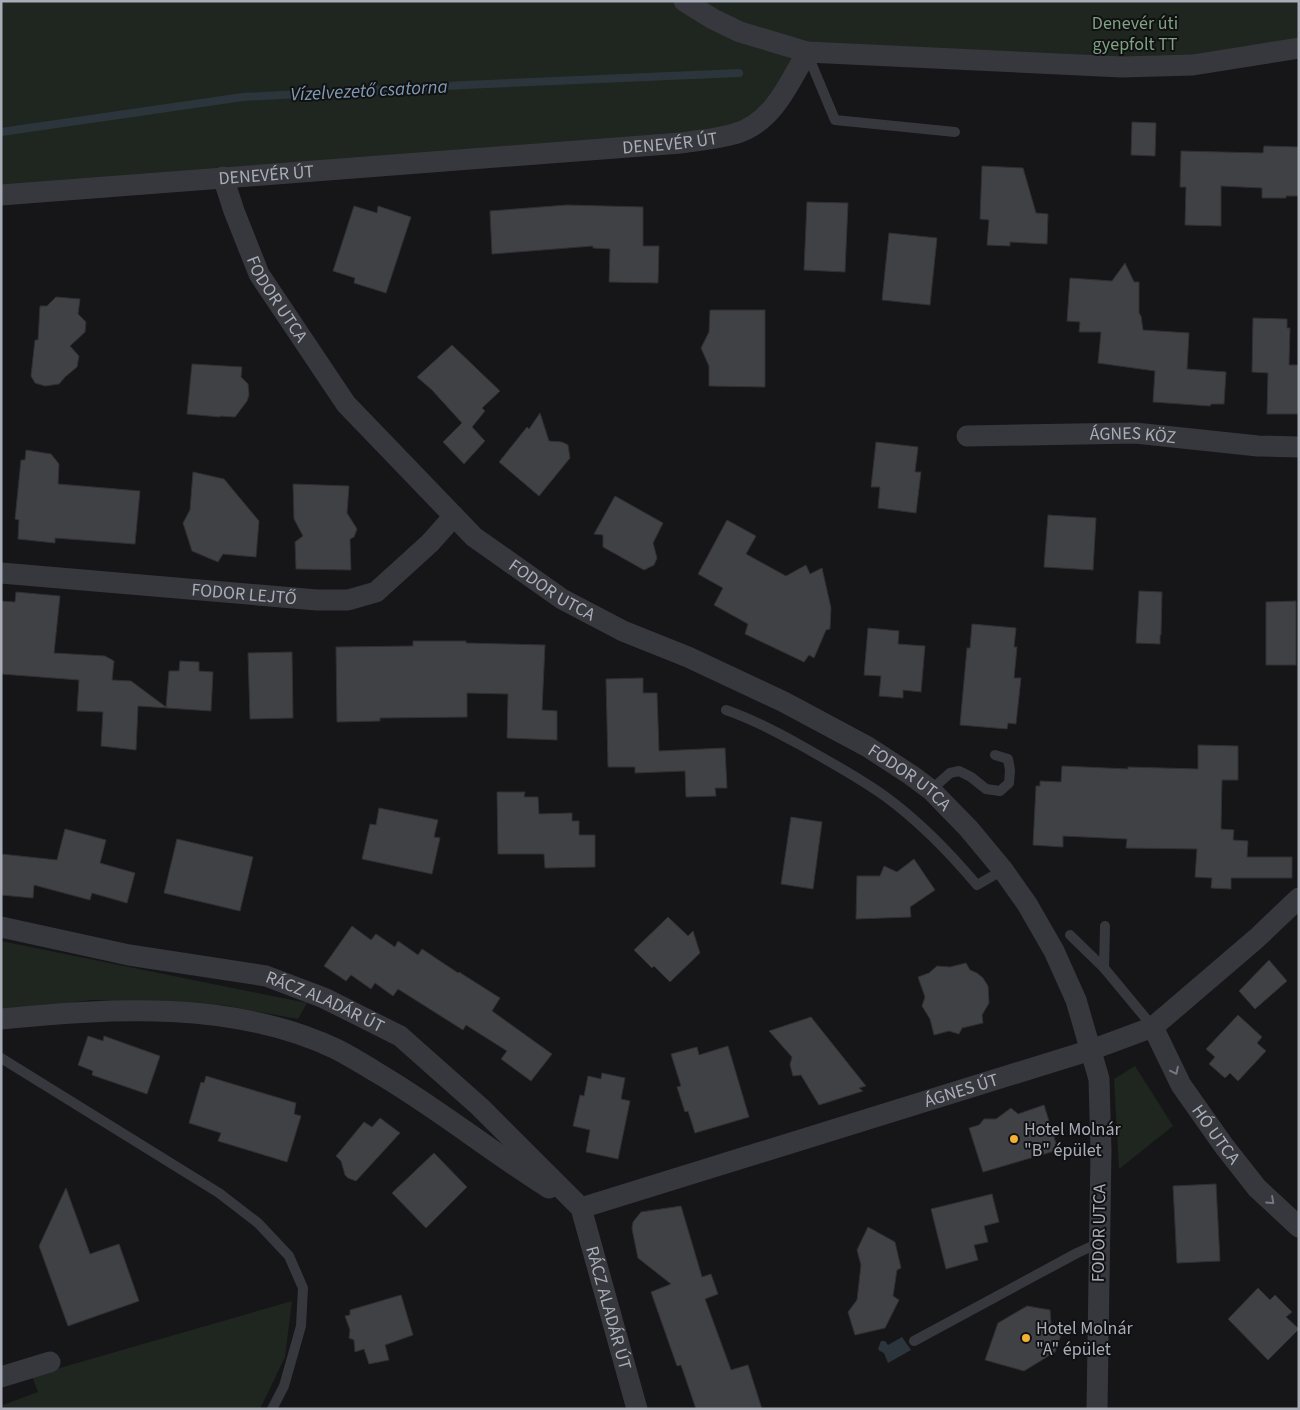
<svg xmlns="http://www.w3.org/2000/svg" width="1300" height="1410" font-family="'Source Sans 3',sans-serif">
	<rect width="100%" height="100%" fill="#161618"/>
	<g fill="#1e261f">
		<polygon points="1,1 1299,1 1299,48 1193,65 807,52 783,95 736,134 1,193"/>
		<polygon points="1,941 307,1003 298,1019 222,1005 92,1000 1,1012"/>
		<polygon points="1135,1066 1173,1126 1119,1169 1114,1079"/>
		<polygon points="292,1301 285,1357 260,1409 1,1409 1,1402 3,1405 38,1392 32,1376"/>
	</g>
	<polygon fill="#2c353c" points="902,1337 911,1350 888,1363 884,1353 880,1351 878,1349 881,1341 885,1341 888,1345"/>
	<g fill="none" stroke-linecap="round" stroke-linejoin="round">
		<polyline stroke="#2c353c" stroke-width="8" points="1,132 243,97 465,85 739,73"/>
	</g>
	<g fill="#404145" stroke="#303034">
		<polygon points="1132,122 1156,123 1155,156 1131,155"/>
		<polygon points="1264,146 1299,147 1299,196 1286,196 1286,198 1262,198 1262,188 1221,186 1221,226 1185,225 1186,187 1180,187 1181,151 1263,153"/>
		<polygon points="982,166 1023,168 1036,213 1048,214 1047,244 1010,242 1010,246 987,245 989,220 980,219"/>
		<polygon points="807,202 848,203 845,272 804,270"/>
		<polygon points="567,205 643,207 643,246 659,246 658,283 609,282 610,249 593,248 593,246 492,254 490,211"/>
		<polygon points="354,206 377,213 378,206 411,217 386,293 354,283 355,278 333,271"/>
		<polygon points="889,233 937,238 930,305 882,300"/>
		<polygon points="1125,263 1134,282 1139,282 1139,313 1141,316 1143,330 1189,333 1187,369 1226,372 1224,404 1211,404 1210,406 1153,402 1155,371 1098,363 1101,332 1079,332 1080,322 1067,321 1070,278 1112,281"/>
		<polygon points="56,297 80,299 78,314 86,322 85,332 70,346 79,356 77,367 65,377 59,384 45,386 35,383 31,376 35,340 38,340 40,306 47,306"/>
		<polygon points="710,310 765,310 765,387 709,386 709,366 701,348 709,332"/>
		<polygon points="1253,318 1287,319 1287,328 1290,328 1289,365 1298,365 1299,369 1299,414 1267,414 1268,373 1252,372"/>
		<polygon points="452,345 500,391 482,408 485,411 472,427 485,441 464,464 443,442 462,423 432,390 417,377"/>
		<polygon points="192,364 242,367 241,377 248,384 249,395 247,401 235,417 220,416 220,417 187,414"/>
		<polygon points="540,413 549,441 562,442 568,445 570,458 539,496 499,462 527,427 529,429"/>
		<polygon points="876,442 918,447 915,472 921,472 916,513 878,508 880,487 871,487"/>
		<polygon points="26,450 51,454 59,464 58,484 140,491 135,544 55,538 55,543 18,539 19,520 15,519 21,460 25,460"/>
		<polygon points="193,472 224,479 259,521 256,557 223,554 218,562 192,551 183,523 190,510"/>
		<polygon points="293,484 349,486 347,513 357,529 354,537 350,539 351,570 296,569 295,542 303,536 294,519"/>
		<polygon points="615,496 663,523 653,543 657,558 654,565 644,570 603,547 603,535 594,534"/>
		<polygon points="1048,515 1096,518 1093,570 1044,567"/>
		<polygon points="727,520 756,536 746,554 786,576 806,565 810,574 822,568 831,608 830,629 826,630 814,658 809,655 804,662 745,634 748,624 714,605 723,588 698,574"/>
		<polygon points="1139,591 1162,592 1161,635 1160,635 1160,644 1136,643"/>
		<polygon points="16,592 60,596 54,653 105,656 114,661 112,680 131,681 166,707 169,671 179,671 180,661 199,662 199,671 213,672 211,711 138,706 136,750 101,746 103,712 77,711 79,680 1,674 1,601 15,602"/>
		<polygon points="1296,601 1296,665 1266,665 1266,602"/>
		<polygon points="972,624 1016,628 1014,647 1017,647 1014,678 1021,678 1016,724 1008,723 1007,729 960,725 967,648 970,648"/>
		<polygon points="868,628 899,631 898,644 925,646 921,692 903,690 903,698 879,696 881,676 864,675"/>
		<polygon points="413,641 466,641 466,643 545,645 542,710 557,711 557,740 507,738 508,694 467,693 467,717 380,718 380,721 337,722 336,647 413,646"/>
		<polygon points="292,652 293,718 250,719 248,653"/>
		<polygon points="643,678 643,693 657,693 659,751 725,748 727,788 715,788 716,796 686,797 685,771 635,773 635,767 608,767 606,679"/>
		<polygon points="1198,745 1238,746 1238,780 1222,780 1221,829 1234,830 1233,840 1248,841 1247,857 1292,857 1292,878 1231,878 1231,889 1211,888 1212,878 1195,877 1197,849 1126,848 1127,839 1063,836 1063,847 1033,845 1036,786 1040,786 1040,781 1061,782 1062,766 1128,769 1128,767 1198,769"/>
		<polygon points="497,792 525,792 524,797 538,797 539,814 572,813 572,821 579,821 579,835 595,835 595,867 545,868 544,854 498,854"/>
		<polygon points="379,808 438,820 434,837 440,838 432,874 362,859 370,824 376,825"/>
		<polygon points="791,817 822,822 813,889 781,884"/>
		<polygon points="65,829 106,840 100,863 135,873 127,903 92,893 90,900 34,885 33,898 1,895 1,854 57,860"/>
		<polygon points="177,839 253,857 240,911 164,893"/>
		<polygon points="914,859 935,890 910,907 911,917 856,919 857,876 880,876 884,866 897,872"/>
		<polygon points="668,917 688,936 693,931 700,953 670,982 654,966 652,968 634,950"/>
		<polygon points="352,926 371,940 376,934 395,947 398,941 418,955 422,949 458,973 459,972 500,998 492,1011 552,1054 531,1081 501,1059 507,1051 466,1025 463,1030 398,989 393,996 375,983 371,989 351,975 346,981 324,966"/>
		<polygon points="1269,960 1287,981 1255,1009 1239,991"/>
		<polygon points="966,963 970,970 977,973 983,978 988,986 989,1003 982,1015 983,1023 962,1028 959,1034 949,1031 934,1035 930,1019 922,1006 925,997 918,977 929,973 937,966 950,967"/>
		<polygon points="1238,1015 1262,1037 1257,1043 1266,1051 1238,1081 1230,1073 1225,1078 1209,1064 1215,1057 1206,1049"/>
		<polygon points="811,1017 866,1086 859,1088 863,1091 819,1105 801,1075 793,1076 790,1065 792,1057 769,1031"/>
		<polygon points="88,1036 103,1041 104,1036 160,1056 147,1094 92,1075 93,1071 78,1065"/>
		<polygon points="728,1046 749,1117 695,1133 688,1111 685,1112 677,1087 681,1086 671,1054 697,1047 699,1055"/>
		<polygon points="602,1073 625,1078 621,1099 630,1101 618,1159 586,1152 590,1130 573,1126 580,1095 584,1096 588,1076 601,1079"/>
		<polygon points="206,1076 296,1103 294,1114 301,1116 287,1162 218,1141 221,1133 189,1123 201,1082 204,1083"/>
		<polygon points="1044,1105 1058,1150 983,1172 969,1128 979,1125 984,1119 996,1119 1011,1108 1018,1114"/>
		<polygon points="380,1118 400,1133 356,1181 348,1178 345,1175 341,1161 336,1156 364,1122 372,1127"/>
		<polygon points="434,1153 467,1187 426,1228 392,1193"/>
		<polygon points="1216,1184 1220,1261 1177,1263 1173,1186"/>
		<polygon points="66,1188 90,1254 119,1244 139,1301 68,1326 39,1246"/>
		<polygon points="992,1194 999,1222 984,1226 988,1242 974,1245 978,1260 946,1269 931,1209"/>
		<polygon points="681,1206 702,1277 711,1274 718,1294 705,1299 731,1370 748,1365 762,1409 696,1409 681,1365 677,1366 651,1292 671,1284 638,1258 632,1229 633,1222 641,1212"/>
		<polygon points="868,1227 895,1242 901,1268 897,1270 893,1296 899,1300 885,1328 855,1335 848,1312 857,1300 861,1265 857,1250"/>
		<polygon points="1258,1288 1270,1300 1275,1295 1292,1312 1286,1317 1299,1329 1268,1360 1228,1319"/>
		<polygon points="401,1295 413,1335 385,1345 389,1360 369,1364 364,1349 355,1352 354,1340 349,1338 350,1330 345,1316 350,1315 350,1310"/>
		<polygon points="1027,1306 1050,1310 1051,1323 1062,1332 1055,1352 1024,1371 985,1360 998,1323"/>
	</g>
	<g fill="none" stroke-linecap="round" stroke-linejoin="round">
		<g stroke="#37383d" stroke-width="10">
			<polyline points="807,53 835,120 955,132"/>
			<path d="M726,710C752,719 777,732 802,746C830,762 860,778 886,797C920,822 950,853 977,885L1003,870"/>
			<polyline points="931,790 950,773 959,771 971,777 986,789 1000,791 1009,783 1010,770 1008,759 995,755"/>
			<polyline points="1070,935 1104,968 1105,926"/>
			<polyline points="1104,968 1153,1027"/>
			<polyline points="1,1058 219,1193 258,1223 289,1256 303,1288 301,1326 284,1386 272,1409"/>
			<polyline points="914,1341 1077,1253 1099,1243"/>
		</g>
		<g stroke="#37383d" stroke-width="21">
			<polyline points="684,1 713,19 740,32 807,52 1122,67 1193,65 1299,48"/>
			<path id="s1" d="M223,177L234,211L259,274L346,404L474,537L562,599L623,631L688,657L784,702L868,747L911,775L931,790L969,829L1003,870L1027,904L1054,951L1076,1000L1099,1079L1101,1151L1097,1409"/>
			<path id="s2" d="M1,195L681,143C699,140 717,139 734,134C772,124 789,84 807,52"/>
			<path id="s3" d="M967,436L1135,433L1258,446L1299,447"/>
			<path id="s4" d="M1,573L317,600H348L376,592L430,543L454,516"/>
			<path id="s5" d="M1,927L129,955L266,976L324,998L400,1036L480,1107L581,1208L637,1409"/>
			<path d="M1,1019C113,1008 232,1000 336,1049C350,1056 363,1064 376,1072C436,1107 490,1151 549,1188"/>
			<path id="s6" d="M1153,1027L1181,1085L1224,1146L1257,1188L1299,1227"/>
			<path id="s7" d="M581,1208L1091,1050L1153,1027L1257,938L1299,898"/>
			<polyline points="1,1377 50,1362"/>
		</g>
	</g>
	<defs><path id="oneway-chevron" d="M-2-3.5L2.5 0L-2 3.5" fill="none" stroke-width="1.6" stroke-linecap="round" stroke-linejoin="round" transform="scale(1.25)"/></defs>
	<g stroke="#757881">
		<use href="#oneway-chevron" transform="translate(1175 1071) rotate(64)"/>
		<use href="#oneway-chevron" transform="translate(1271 1201) rotate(43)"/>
	</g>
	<g fill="#f2b134" stroke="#111113" stroke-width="2">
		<circle cx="1014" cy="1139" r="5"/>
		<circle cx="1026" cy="1338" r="5"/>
	</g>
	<g text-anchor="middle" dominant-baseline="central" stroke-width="4" stroke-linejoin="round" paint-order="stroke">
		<g font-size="18" fill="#7fa381" stroke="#111113">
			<text x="1135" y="23">Denevér úti<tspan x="1135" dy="21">gyepfolt TT</tspan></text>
		</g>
		<g font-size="18" fill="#a8adb8" stroke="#111113">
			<text stroke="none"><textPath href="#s2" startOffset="671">DENEVÉR ÚT</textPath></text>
			<text stroke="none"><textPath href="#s2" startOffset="266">DENEVÉR ÚT</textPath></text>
			<text stroke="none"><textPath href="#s1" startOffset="134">FODOR UTCA</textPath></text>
			<text stroke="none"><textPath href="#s3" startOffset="166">ÁGNES KÖZ</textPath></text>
			<text stroke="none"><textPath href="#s1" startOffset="539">FODOR UTCA</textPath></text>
			<text stroke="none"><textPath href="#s4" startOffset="244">FODOR LEJTŐ</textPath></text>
			<text stroke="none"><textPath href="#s1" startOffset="944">FODOR UTCA</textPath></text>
			<text stroke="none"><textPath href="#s5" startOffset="334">RÁCZ ALADÁR ÚT</textPath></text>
			<text stroke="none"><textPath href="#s7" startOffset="398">ÁGNES ÚT</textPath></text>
			<text stroke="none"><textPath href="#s6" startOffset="125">HÓ UTCA</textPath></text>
			<text transform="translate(1099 1233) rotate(-89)">FODOR UTCA</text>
			<text stroke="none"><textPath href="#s5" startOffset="770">RÁCZ ALADÁR ÚT</textPath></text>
		</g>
		<g font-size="18" fill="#a8adb8" stroke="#111113" text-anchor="start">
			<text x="1024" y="1129">Hotel Molnár<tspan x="1024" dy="21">"B" épület</tspan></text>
			<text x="1036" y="1328">Hotel Molnár<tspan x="1036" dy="21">"A" épület</tspan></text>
		</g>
		<g font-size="19" font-style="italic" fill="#7f9bb3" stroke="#111113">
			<text transform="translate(369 91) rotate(-3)">Vízelvezető csatorna</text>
		</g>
	</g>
	<rect width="1300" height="1410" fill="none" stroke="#a8adb8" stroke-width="5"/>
</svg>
